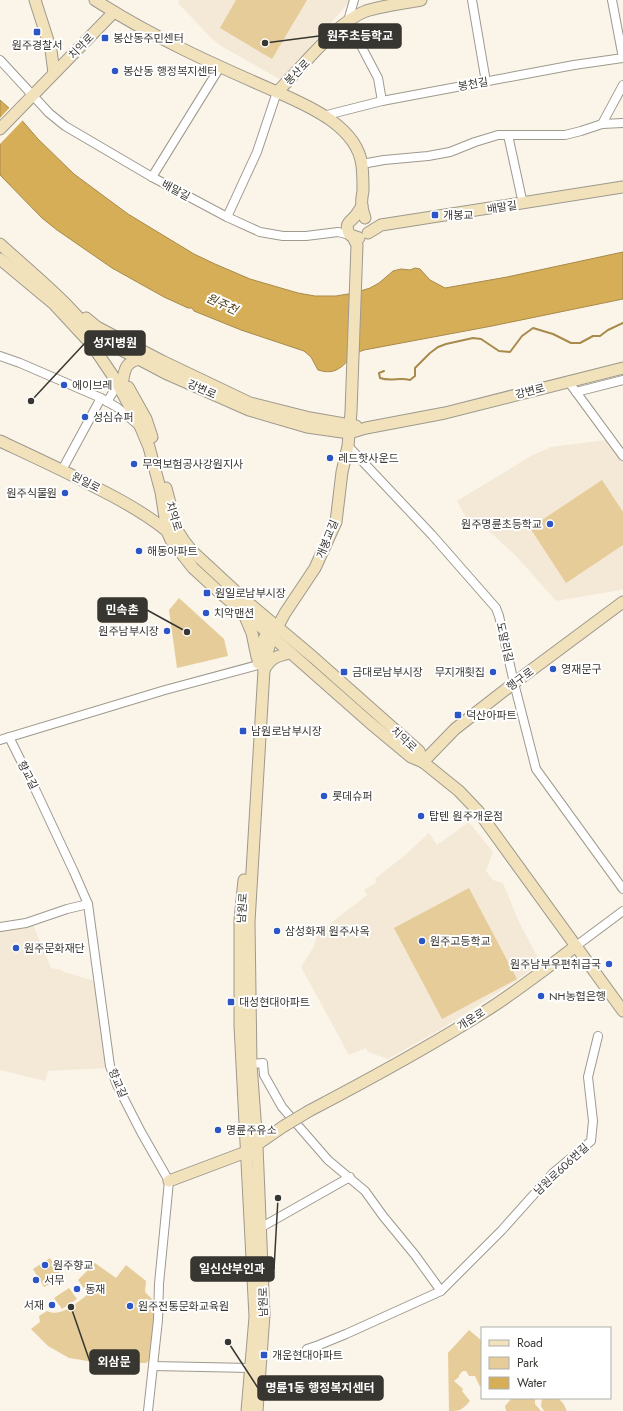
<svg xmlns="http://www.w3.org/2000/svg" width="623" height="1411" font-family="Jost,'Noto Sans KR',sans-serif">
	<rect width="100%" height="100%" fill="#fbf5e9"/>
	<g fill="#f3e9d6">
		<polygon points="180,0 351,0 281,80 223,47 212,39 178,3"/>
		<polygon points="607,440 623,461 623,589 621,590 556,601 517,557 490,532 465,516 457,501 531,456 551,447"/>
		<polygon points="469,822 493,852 486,871 493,880 503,883 519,922 537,956 534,967 516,981 443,1028 388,1059 368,1052 366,1048 349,1055 301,967 313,948 318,933 367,895 364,890 376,883 375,879 405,855 429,833 437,845"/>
		<polygon points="32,922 51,968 62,970 64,972 95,981 107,1068 48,1071 45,1081 0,1070 0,931"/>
	</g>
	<g fill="#e5cc99">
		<polygon points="236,0 307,0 272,59 220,28"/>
		<polygon points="602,480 623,512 623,545 566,583 530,528"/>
		<polygon points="179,598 224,639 228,656 177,668 169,610"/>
		<polygon points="469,888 517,979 442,1019 394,928"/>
		<polygon points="50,1258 62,1277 44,1287 33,1269"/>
		<path d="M95,1263L116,1278L126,1265L146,1281L145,1292L156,1303L150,1360L146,1363H100L69,1358L48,1346L31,1329L40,1322L39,1316L47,1311C61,1318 78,1302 88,1294L78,1280Z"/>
		<polygon points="69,1288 77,1299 62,1309 54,1298"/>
		<path d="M469,1330L482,1341V1383L480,1387L475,1376H469L466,1371H463L459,1375V1377L454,1381L463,1389L462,1391L470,1401C462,1410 461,1411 449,1411L448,1353Z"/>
		<polygon points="512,1398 535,1398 535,1404 541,1411 506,1411 505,1406"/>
		<polygon points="542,1398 558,1398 563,1403 567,1411 544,1411 541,1406"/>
	</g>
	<path fill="#d6ae57" stroke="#a78a4c" d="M0,100L19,117L38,139L74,174L128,214L194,254L215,264L250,279L298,293L315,296H336L354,293L370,288L379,283L393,271L401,269L410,270L415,268L420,269L430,280L445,288L507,277L623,252V299L492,326L364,350C345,356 343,378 318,370L311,357L304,351L241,330L194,311L192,308H188L164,297L112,268L57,230L42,218L0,175Z"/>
	<polygon fill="#fbf5e9" points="11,106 23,120 0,144 0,118"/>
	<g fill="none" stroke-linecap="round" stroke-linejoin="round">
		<path stroke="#a78a4c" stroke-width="2" d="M384,371L379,373L380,378C391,382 399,377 410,380L415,376V368L430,353L438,347L446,344L473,338L481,339L499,351L510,352L522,336L533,328L553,334L571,343H580L593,336H600L608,330L623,323"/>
		<defs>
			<g id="street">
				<polyline points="354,0 348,21 378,78 382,101"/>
				<polyline points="472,0 486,82"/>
				<polyline points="612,0 623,58"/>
				<polyline points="0,60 49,113 65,126 152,177 227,217 260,232 283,236 306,236 338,232 350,235"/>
				<polyline points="323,116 382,101 574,65 623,58"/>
				<polyline points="602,124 623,85"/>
				<polyline points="508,135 523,204"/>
				<polyline points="362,164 384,160 428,156 450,152 475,142 498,135 565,135 581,131 602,124 623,123"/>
				<polyline points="152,177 220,67"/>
				<polyline points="227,217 257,152 277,92"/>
				<polyline points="0,356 20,363 101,398 118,408 138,425"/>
				<polyline points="568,381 623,456"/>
				<polyline points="576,392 623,380"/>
				<polyline points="107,402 118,384"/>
				<polyline points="348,446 432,535 496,608 499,616 514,683 536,769 623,889"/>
				<polyline points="62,470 101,398"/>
				<polyline points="9,737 36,791 74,872 88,904 110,1066 117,1085 141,1132 169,1181 159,1284 158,1320 148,1411"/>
				<polyline points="0,740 165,690 258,665"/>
				<polyline points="0,927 26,923 67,909 88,904"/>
				<polyline points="576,946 623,911"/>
				<polyline points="251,1064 263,1063 264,1075 282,1107 328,1160 365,1191 383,1216 415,1255 441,1291"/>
				<polyline points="260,1228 350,1177"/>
				<polyline points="307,1349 319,1345 346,1334 441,1291 502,1230 553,1173 591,1141 593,1121 588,1077 598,1036"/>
				<polyline points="153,1366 251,1368"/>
			</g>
			<g id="secondary">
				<polyline points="35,0 51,50 54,73"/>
				<path d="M95,0C152,37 215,65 277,92C301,69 336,22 366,11C381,6 405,3 421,0"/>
				<path d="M277,92C309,106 358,127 362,166C363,174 363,182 363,191C362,196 361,201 362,206C362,210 364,214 365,218"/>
				<polyline points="0,129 114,12"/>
				<polyline points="368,233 381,225 623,187"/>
				<path d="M359,238L350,235C343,223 351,222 356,215C358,212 360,209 362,206"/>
				<path d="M0,244C36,277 77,308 103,350"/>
				<polyline points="0,259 54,304 92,345 115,379 141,428 149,447 161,492 167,531 171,540 193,568 218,591 267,632 369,722 411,757 423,762 459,791 478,811 623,1011"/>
				<polyline points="86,318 97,327 162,361 250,403 310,418 356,426"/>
				<polyline points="97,337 165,373 249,410 307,427 349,433 366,428 445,413 623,368"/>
				<path d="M123,379C125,367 127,362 140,359"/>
				<polyline points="128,387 146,419 152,437"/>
				<path d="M0,441C32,456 65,471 97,488C121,500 145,513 167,531"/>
				<polyline points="166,488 177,530 184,541 192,551 245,600 313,657 419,751 423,762"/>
				<polyline points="244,614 252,633 257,657"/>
				<polyline points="258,663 261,645 269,629"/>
				<path d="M264,670C271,657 277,656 291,653"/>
				<polyline points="423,762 455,729 514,683 623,602"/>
				<polyline points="244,880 240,920 240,1026 255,1317 247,1411"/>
				<path d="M309,1111C372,1078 433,1045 492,1007C521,988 548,967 576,946"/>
				<polyline points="169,1181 246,1152 284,1126"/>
				<polyline points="257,1411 264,1315 257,1146 251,1064 249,922 264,670 265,660 272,637 285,613 315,568 336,522 342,472 348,446 351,412 357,245 353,237"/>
			</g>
		</defs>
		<use href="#street" stroke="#9e998e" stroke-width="10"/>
		<use href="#secondary" stroke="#9e998e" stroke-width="13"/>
		<use href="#street" stroke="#fff" stroke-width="8"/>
		<use href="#secondary" stroke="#f1e2bb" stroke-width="11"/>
		<defs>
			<polyline id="secondary-bridge" points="284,1126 309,1111"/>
		</defs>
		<use href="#secondary-bridge" stroke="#9e998e" stroke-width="13" stroke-linecap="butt"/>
		<use href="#secondary-bridge" stroke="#f1e2bb" stroke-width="11"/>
	</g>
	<g fill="#2c56c5" stroke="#fff" stroke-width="1.5">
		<rect x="33" y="28" width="8" height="8" rx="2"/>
		<rect x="101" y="34" width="8" height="8" rx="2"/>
		<circle cx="115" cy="71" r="4"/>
		<rect x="431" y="211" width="8" height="8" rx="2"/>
		<circle cx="64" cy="385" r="4"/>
		<circle cx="85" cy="417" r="4"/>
		<circle cx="330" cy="458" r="4"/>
		<circle cx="134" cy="464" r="4"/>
		<circle cx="65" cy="493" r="4"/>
		<circle cx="550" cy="524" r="4"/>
		<circle cx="139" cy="551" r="4"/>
		<rect x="203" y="589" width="8" height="8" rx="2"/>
		<circle cx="206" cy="613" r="4"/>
		<circle cx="167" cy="631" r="4"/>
		<circle cx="553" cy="669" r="4"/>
		<rect x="340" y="668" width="8" height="8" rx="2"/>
		<circle cx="493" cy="672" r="4"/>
		<rect x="454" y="711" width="8" height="8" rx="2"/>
		<rect x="239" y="727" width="8" height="8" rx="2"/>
		<circle cx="324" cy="796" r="4"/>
		<circle cx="421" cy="816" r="4"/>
		<circle cx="277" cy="931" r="4"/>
		<circle cx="422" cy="941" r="4"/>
		<circle cx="16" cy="948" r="4"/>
		<circle cx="609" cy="964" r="4"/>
		<circle cx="541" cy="996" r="4"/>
		<rect x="227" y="998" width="8" height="8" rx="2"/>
		<circle cx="218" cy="1130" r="4"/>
		<circle cx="45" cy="1265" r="4"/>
		<circle cx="36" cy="1280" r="4"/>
		<circle cx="77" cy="1289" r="4"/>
		<circle cx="52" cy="1305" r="4"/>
		<circle cx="130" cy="1306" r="4"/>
		<rect x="260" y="1351" width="8" height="8" rx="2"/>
	</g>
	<g text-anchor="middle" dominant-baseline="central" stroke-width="4" stroke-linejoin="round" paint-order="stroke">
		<g font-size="11" fill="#383631" stroke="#fff" text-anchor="start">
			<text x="113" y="38">봉산동주민센터</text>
			<text x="37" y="45" text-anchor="middle">원주경찰서</text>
			<text x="123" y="71">봉산동 행정복지센터</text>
			<text x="443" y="215">개봉교</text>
			<text x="72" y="385">에이브레</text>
			<text x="93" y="417">성심슈퍼</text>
			<text x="338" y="458">레드핫사운드</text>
			<text x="142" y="464">무역보험공사강원지사</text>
			<text x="57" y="493" text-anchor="end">원주식물원</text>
			<text x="542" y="524" text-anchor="end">원주명륜초등학교</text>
			<text x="147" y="551">해동아파트</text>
			<text x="215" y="593">원일로남부시장</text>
			<text x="214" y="613">치악맨션</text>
			<text x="159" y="631" text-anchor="end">원주남부시장</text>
			<text x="561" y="669">영재문구</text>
			<text x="352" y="672">금대로남부시장</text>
			<text x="485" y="672" text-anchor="end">무지개횟집</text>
			<text x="466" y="715">덕산아파트</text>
			<text x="251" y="731">남원로남부시장</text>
			<text x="332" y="796">롯데슈퍼</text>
			<text x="429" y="816">탑텐 원주개운점</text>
			<text x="285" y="931">삼성화재 원주사옥</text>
			<text x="430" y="941">원주고등학교</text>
			<text x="24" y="948">원주문화재단</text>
			<text x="601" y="964" text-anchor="end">원주남부우편취급국</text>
			<text x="549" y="996">NH농협은행</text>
			<text x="239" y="1002">대성현대아파트</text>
			<text x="226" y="1130">명륜주유소</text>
			<text x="53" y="1265">원주향교</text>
			<text x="44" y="1280">서무</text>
			<text x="85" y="1289">동재</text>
			<text x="44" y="1305" text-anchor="end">서재</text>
			<text x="138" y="1306">원주전통문화교육원</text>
			<text x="272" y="1355">개운현대아파트</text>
		</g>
		<g font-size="11" fill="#383631" stroke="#fff">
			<text transform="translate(81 46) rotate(-46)">치악로</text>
			<text transform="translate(297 72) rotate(-46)">봉산로</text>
			<text transform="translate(473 84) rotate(-10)">봉천길</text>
			<text transform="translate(176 190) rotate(28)">배말길</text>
			<text transform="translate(502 207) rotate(-9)">배말길</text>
			<text transform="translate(202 389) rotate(24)">강변로</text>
			<text transform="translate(530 391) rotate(-14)">강변로</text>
			<text transform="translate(86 482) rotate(27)">원일로</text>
			<text transform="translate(174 516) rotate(73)">치악로</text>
			<text transform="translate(327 539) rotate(-68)">개봉교길</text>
			<text transform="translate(505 642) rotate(77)">도말리길</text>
			<text transform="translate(520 679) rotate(-37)">행구로</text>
			<text transform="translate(404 739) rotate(43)">치악로</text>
			<text transform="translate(28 775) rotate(63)">향교길</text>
			<text transform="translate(242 908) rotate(-86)">남원로</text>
			<text transform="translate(471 1019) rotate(-32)">개운로</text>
			<text transform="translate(118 1083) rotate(67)">향교길</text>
			<text transform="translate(561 1169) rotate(-43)">남원로606번길</text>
			<text transform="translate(263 1302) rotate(-91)">남원로</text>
		</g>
		<g font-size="12" font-style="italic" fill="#4e3e18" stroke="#fff">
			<text transform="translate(222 304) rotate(25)">원주천</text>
		</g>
	</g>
	<path fill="none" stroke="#383631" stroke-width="1.5" d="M265 43L319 36M31 401L85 343M187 632L147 610M278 1198L274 1269M71 1307L90 1362M228 1342L258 1388"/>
	<g fill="#383631" stroke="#fff" stroke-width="1.5">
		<circle cx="265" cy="43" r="4"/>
		<circle cx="31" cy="401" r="4"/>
		<circle cx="187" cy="632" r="4"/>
		<circle cx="278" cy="1198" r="4"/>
		<circle cx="71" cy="1307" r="4"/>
		<circle cx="228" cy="1342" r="4"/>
	</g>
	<g fill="#383631" stroke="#383631" stroke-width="1.5">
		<rect x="319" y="24" width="82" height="24" rx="4"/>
		<rect x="85" y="331" width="60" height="24" rx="4"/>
		<rect x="98" y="598" width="49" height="24" rx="4"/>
		<rect x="191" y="1257" width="83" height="24" rx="4"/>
		<rect x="90" y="1350" width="49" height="24" rx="4"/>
		<rect x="258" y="1376" width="125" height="24" rx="4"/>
	</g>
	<g font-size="12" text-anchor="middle" font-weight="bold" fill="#fff">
		<text x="360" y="40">원주초등학교</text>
		<text x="115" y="347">성지병원</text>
		<text x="122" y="614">민속촌</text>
		<text x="232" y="1273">일신산부인과</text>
		<text x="114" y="1366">외삼문</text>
		<text x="320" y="1392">명륜1동 행정복지센터</text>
	</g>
	<rect x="481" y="1327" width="130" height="72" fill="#ffffff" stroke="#afafad"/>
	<rect x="489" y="1340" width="20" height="6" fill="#f1e2bb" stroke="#afafad"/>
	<text x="517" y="1347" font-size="12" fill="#383631">Road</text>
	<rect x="489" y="1357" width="20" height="12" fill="#e5cc99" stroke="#afafad"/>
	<text x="517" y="1367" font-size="12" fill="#383631">Park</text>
	<rect x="489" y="1377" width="20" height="12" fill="#d6ae57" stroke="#afafad"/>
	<text x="517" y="1387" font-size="12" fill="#383631">Water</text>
</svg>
